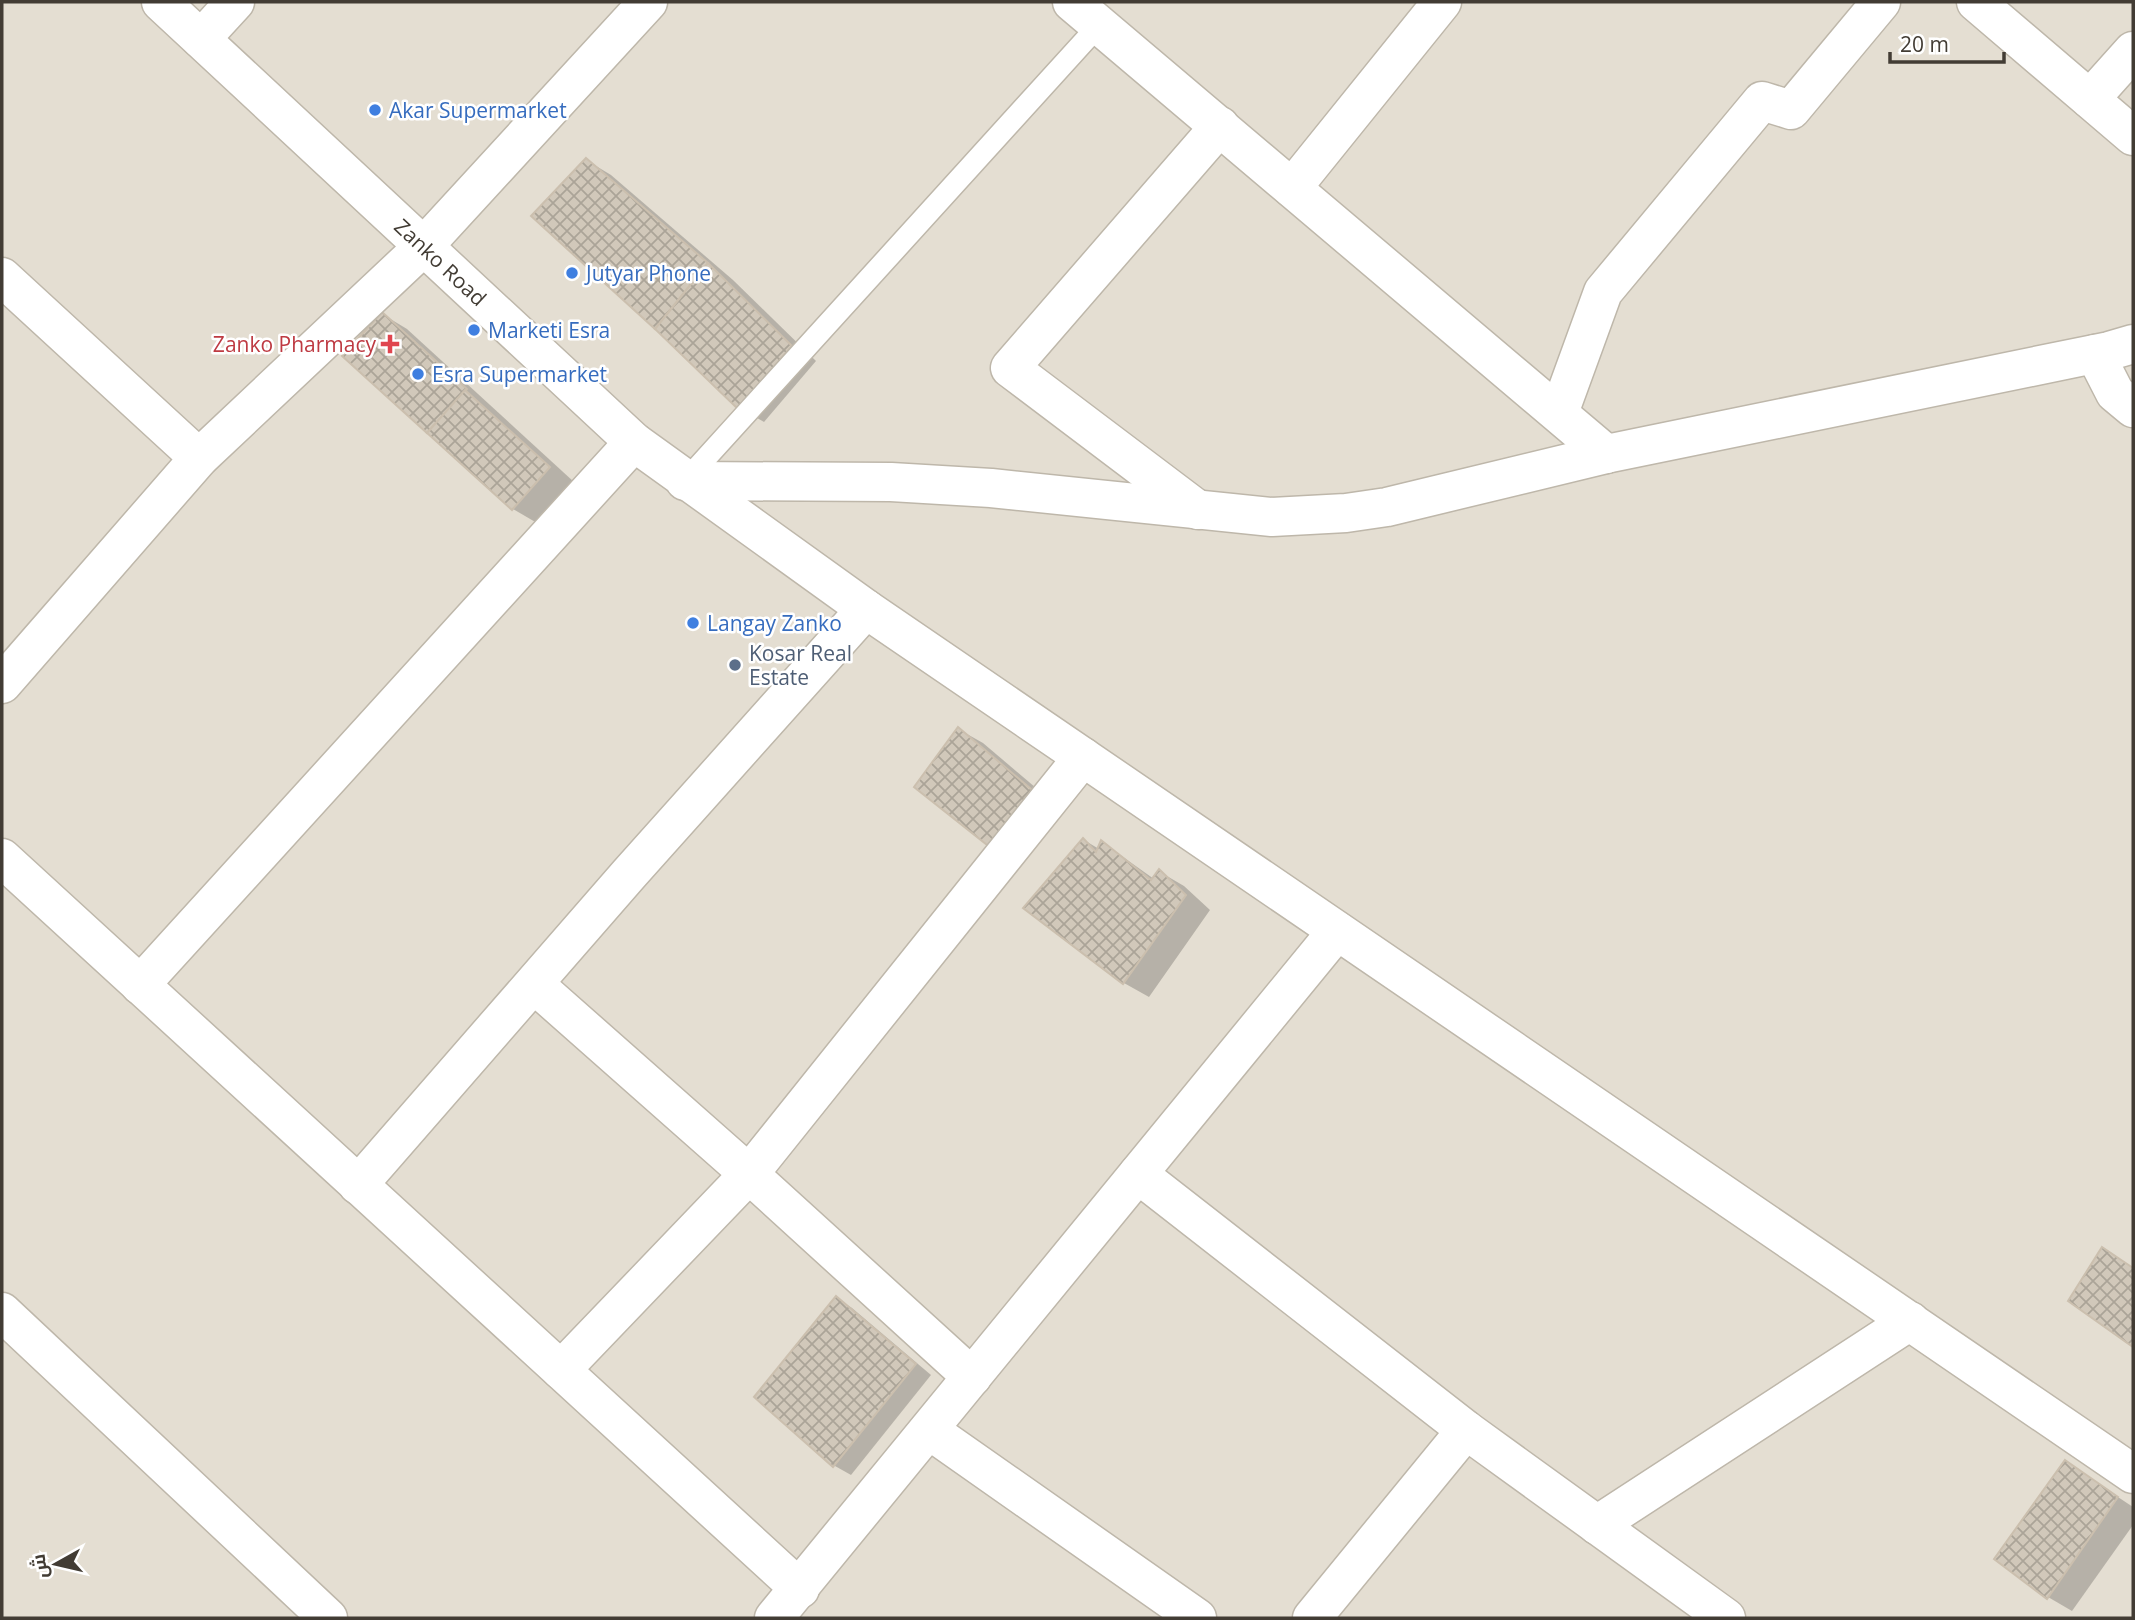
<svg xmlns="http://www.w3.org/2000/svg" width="2135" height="1620" font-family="'Open Sans',Cairo,sans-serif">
	<defs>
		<pattern id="building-cross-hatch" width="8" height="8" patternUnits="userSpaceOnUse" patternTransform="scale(1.75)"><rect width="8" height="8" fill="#d1c8ba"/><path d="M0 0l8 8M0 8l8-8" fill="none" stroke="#aba498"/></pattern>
	</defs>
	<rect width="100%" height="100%" fill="#f0ece4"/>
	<rect fill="#e4ded2" x="2" y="2" width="2131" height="1616"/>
	<g fill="#0003">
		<polygon points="586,160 611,175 733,280 816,361 764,422 740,408"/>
		<polygon points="382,314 407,329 574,482 537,523 513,509"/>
		<polygon points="958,729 983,743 1062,810 1022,865 997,850"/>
		<polygon points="1084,840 1099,849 1102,842 1154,879 1160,872 1184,886 1210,910 1149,997 1124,983 1026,907"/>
		<polygon points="836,1298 852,1308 931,1375 851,1475 835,1466 756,1397"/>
		<polygon points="2065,1462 2133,1507 2133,1525 2072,1611 2048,1597"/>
	</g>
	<g fill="url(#building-cross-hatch)" stroke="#cbbfae" stroke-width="2">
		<polygon points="586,158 708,263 655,329 531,216"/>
		<polygon points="708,263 792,346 738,409 655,329"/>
		<polygon points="382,312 467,389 427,433 342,356"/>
		<polygon points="465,390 550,467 512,510 427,433"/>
		<polygon points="958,727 1038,795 996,852 914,787"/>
		<polygon points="1083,838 1096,852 1101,840 1151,880 1159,869 1186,895 1123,984 1023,908"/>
		<polygon points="2102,1247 2133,1268 2133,1347 2068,1301"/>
		<polygon points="836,1296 916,1364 833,1467 754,1397"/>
		<polygon points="2065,1460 2118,1497 2047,1599 1994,1559"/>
	</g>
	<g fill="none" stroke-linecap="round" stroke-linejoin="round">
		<defs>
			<polyline id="service" points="685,481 1099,25"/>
			<g id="minor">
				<polyline points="1072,2 1606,454"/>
				<polyline points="1976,2 2133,136"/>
				<polyline points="201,39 235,2"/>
				<polyline points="2090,99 2133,51"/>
				<polyline points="1292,188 1442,2"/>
				<polyline points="2,277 199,458"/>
				<polyline points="2095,354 2115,393 2133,408"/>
				<polyline points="1559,413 1603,292 1762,101 1791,110 1881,2"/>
				<polyline points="685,481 891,482 991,488 1272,517 1346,513 1387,507 1606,454 2109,351 2133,344"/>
				<polyline points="1198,510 1010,368 1220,126"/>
				<polyline points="2,684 199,458 422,248 648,2"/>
				<polyline points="2,858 800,1589"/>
				<polyline points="534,984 749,1174 972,1377"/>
				<polyline points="140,985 634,442"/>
				<polyline points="1138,1174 1466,1430 1726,1618"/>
				<polyline points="358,1185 629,874 866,609"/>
				<polyline points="2,1312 328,1618"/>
				<polyline points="561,1370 749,1174 1083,757"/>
				<polyline points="929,1430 1197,1618"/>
				<polyline points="1597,1525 1910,1321"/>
				<polyline points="774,1618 1337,931"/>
				<polyline points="1312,1618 1466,1430"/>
			</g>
			<g id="tertiary">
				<path id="s1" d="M161,2L634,442L866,609L2133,1474"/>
			</g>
		</defs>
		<use href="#service" stroke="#beb7aa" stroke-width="24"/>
		<use href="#minor" stroke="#beb7aa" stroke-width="41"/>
		<use href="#tertiary" stroke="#beb7aa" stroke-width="41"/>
		<use href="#service" stroke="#fff" stroke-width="21"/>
		<use href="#minor" stroke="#fff" stroke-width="38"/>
		<use href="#tertiary" stroke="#fff" stroke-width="38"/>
	</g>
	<g fill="#3f7fe0" stroke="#fff" stroke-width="2.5">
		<circle cx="375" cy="110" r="7"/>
		<circle cx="572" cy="273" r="7"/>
		<circle cx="474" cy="330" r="7"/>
		<circle cx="418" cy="374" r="7"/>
		<circle cx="693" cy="623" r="7"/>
	</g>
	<path fill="#e0444e" stroke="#fff" stroke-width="2.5" d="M386.5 333.5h7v7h7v7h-7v7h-7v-7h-7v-7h7z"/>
	<circle fill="#5c6f8a" stroke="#fff" stroke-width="2.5" cx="735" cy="665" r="7"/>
	<g text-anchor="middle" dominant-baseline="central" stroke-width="5" stroke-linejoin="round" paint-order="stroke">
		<g font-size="21" fill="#366cbe" stroke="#fff" text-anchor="start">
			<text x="389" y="110">Akar Supermarket</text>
			<text x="586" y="273">Jutyar Phone</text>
			<text x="488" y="330">Marketi Esra</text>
			<text x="432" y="374">Esra Supermarket</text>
			<text x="707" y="623">Langay Zanko</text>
		</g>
		<g font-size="21" fill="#423c34" stroke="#fff">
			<text stroke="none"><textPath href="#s1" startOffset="382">Zanko Road</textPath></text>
		</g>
		<g font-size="21" fill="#be3a42" stroke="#fff" text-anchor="end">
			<text x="376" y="344">Zanko Pharmacy</text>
		</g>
		<g font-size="21" fill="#4e5e75" stroke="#fff" text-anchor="start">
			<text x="749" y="653">Kosar Real<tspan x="749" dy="24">Estate</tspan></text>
		</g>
	</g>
	<rect width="2135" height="1620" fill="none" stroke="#423c34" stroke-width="7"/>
	<g transform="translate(56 1564) rotate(262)" stroke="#ffffff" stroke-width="5" paint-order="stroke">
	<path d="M0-5L12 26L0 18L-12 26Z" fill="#423c34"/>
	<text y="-10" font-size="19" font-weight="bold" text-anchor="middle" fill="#423c34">ش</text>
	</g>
	<path d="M1890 52v10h114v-10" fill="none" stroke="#423c34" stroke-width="3.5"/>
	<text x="1900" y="52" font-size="21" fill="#423c34" stroke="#ffffff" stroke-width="5" paint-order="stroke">20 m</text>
</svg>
